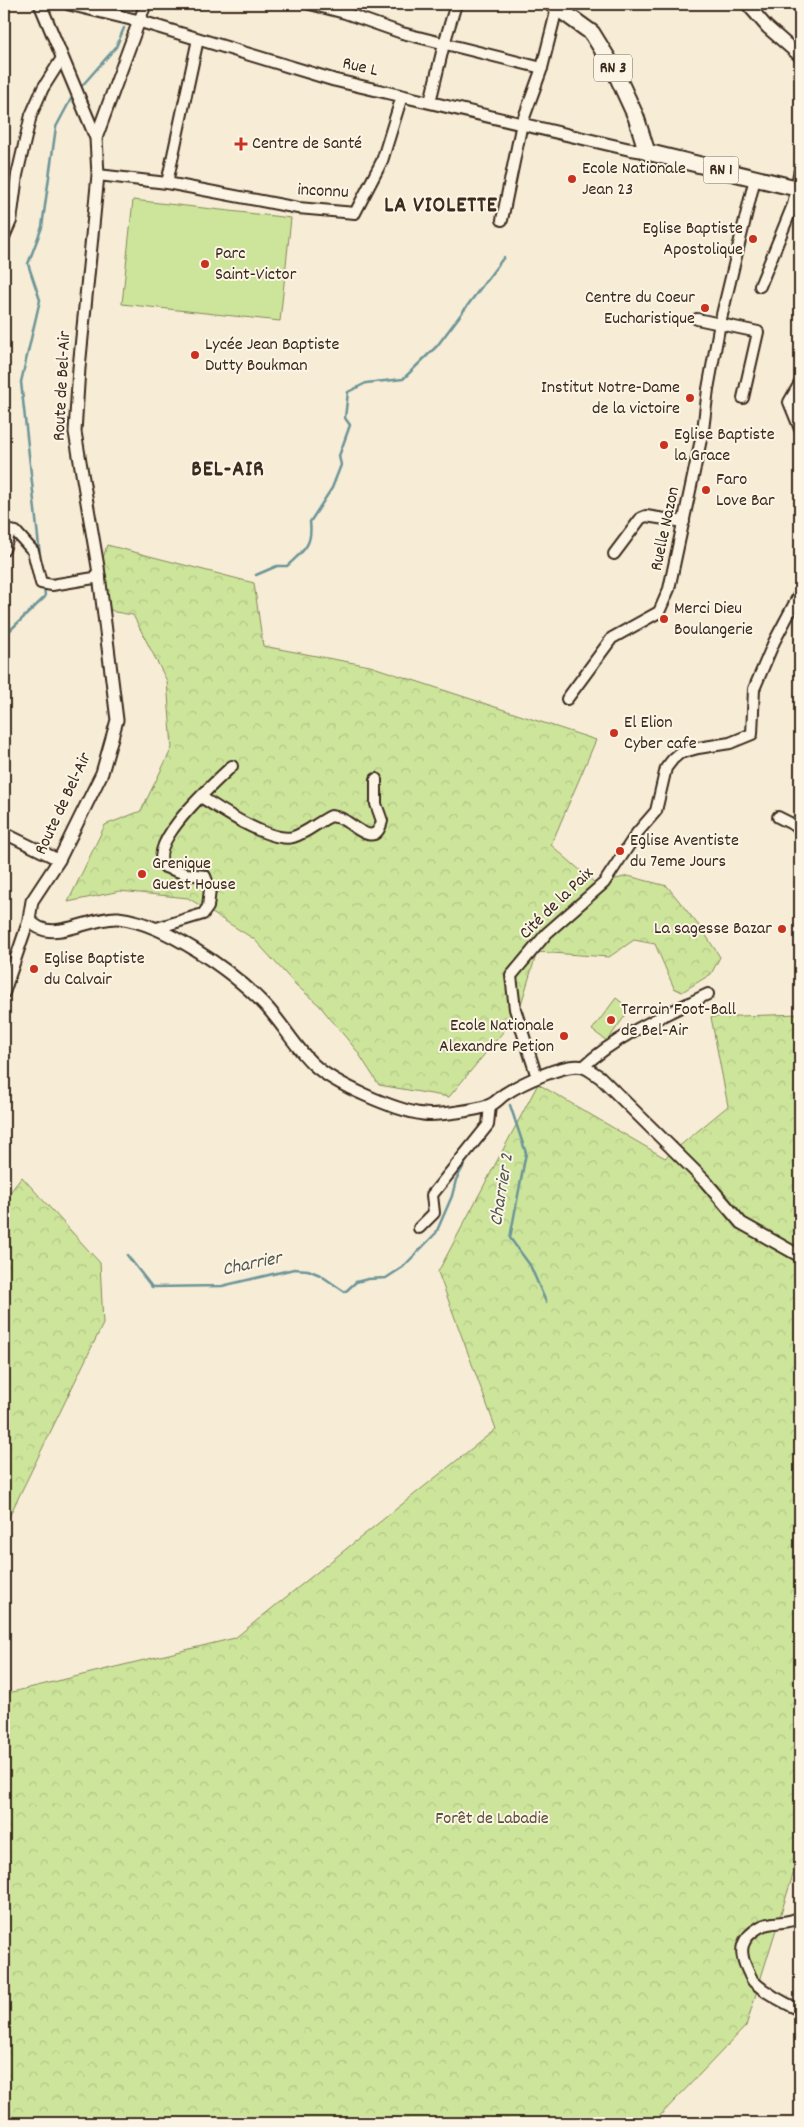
<svg xmlns="http://www.w3.org/2000/svg" width="804" height="2127" font-family="Dekko,sans-serif">
	<defs>
		<pattern id="forest-crowns" width="20" height="18" patternUnits="userSpaceOnUse" patternTransform="scale(1.25)"><rect width="20" height="18" fill="#cde59b"/><path d="M2 6a3 3 0 1 1 6 0M12 15a3 3 0 1 1 6 0" fill="none" stroke="#b1c585"/></pattern>
	</defs>
	<rect width="100%" height="100%" fill="#f7ecd5"/>
	<filter id="ink" filterUnits="userSpaceOnUse"><feTurbulence type="fractalNoise" baseFrequency=".02" numOctaves="2"/><feDisplacementMap in="SourceGraphic" scale="10" xChannelSelector="R" yChannelSelector="G"/><feConvolveMatrix kernelMatrix="1 2 1 2 8 2 1 2 1" color-interpolation-filters="sRGB"/></filter>
	<g filter="url(#ink)">
		<g fill="#cde59b" stroke="#84885c">
			<polygon points="133,200 291,218 280,321 122,304"/>
			<polygon points="616,998 630,1009 607,1041 592,1030"/>
		</g>
		<g fill="url(#forest-crowns)" stroke="#84885c">
			<polygon points="107,545 254,583 263,646 370,666 596,740 551,845 596,884 628,876 667,886 703,931 720,957 711,974 682,992 674,988 655,944 634,940 609,957 537,952 518,1014 449,1097 379,1085 357,1051 319,1005 295,984 254,939 188,898 120,891 68,902 105,825 141,811 172,748 167,681 133,615 115,612 101,604 95,584"/>
			<polygon points="800,1014 800,1852 746,2026 653,2123 4,2123 4,1680 4,1694 235,1638 496,1429 438,1272 538,1084 665,1158 728,1106 711,1017"/>
			<polygon points="22,1177 100,1263 103,1324 4,1527 4,1200"/>
		</g>
		<g fill="none" stroke-linecap="round" stroke-linejoin="round">
			<g stroke="#6c9598" stroke-width="2.5">
				<polyline points="80,88 116,47 124,28"/>
				<polyline points="41,565 21,382 40,300 28,264 42,227 56,127 72,97"/>
				<path d="M256,575L277,566H287C303,551 313,546 310,522L332,488L341,465L339,456L350,425L345,418L348,392L366,383L403,379L437,346L504,257"/>
				<polyline points="4,636 45,597 44,585"/>
				<polyline points="510,1105 526,1153 510,1238 530,1265 546,1302"/>
				<polyline points="127,1255 152,1287 222,1286 294,1269 308,1270 320,1275 345,1292 356,1282 368,1279 386,1278 403,1267 436,1233 452,1196 456,1180 469,1156"/>
			</g>
			<defs>
				<g id="minor">
					<polyline points="310,4 345,13 402,33 542,68"/>
					<polyline points="139,21 146,4"/>
					<polyline points="430,102 444,44 456,4"/>
					<polyline points="98,175 167,183 298,208 355,213 382,161 402,96"/>
					<polyline points="167,183 198,39"/>
					<polyline points="502,220 522,123 542,68 558,4"/>
					<polyline points="4,237 11,221 17,175 31,115 43,88 62,58"/>
					<polyline points="760,286 793,205 800,169"/>
					<polyline points="697,319 758,332 743,398"/>
					<polyline points="800,383 789,402 800,429"/>
					<polyline points="4,550 10,531 16,532 33,551 41,583 52,585 100,577"/>
					<polyline points="614,554 641,518 646,516 684,522"/>
					<polyline points="567,699 612,638 659,612 669,589 703,430 708,389 720,323 755,178"/>
					<path d="M201,797C220,809 270,843 293,837C307,833 318,822 331,816C335,817 339,817 342,819C356,826 375,849 382,821L376,804V779"/>
					<polyline points="778,817 800,828"/>
					<polyline points="4,833 59,860"/>
					<path d="M157,928L203,914L208,907L210,889L205,876L186,874L165,867C144,844 216,782 232,766"/>
					<polyline points="4,993 29,919"/>
					<path d="M583,1067C619,1034 665,1015 708,994"/>
					<polyline points="537,1077 515,1009 511,976 547,933 604,883 637,833 656,811 666,768 673,759 680,753 698,748 730,743 752,734 754,689 774,642 800,593"/>
					<polyline points="419,1228 434,1213 432,1195 488,1125 490,1105"/>
					<path d="M800,1917C787,1925 771,1920 760,1927C741,1938 738,1950 747,1969C749,1973 751,1979 754,1982C767,1994 784,2003 800,2010"/>
				</g>
				<g id="tertiary">
					<path d="M40,4L96,138L98,175L79,368L75,432L98,567L117,720L102,773L59,860L32,901L29,919C49,947 90,916 118,918C145,921 171,935 194,949C220,965 245,984 265,1005C283,1024 295,1047 313,1064C334,1084 394,1110 423,1114C436,1116 478,1110 490,1105C496,1103 500,1097 505,1094C520,1084 566,1062 583,1067C589,1069 595,1074 600,1077L705,1181L741,1223L800,1256"/>
					<polyline points="69,4 139,21 334,80 628,149 647,152"/>
					<polyline points="747,4 767,27 800,56"/>
					<polyline points="96,138 139,21"/>
				</g>
				<polyline id="primary" points="552,4 592,33 613,67 636,117 647,152 800,189"/>
			</defs>
			<use href="#minor" stroke="#3b2a1e" stroke-width="14"/>
			<use href="#tertiary" stroke="#3b2a1e" stroke-width="15"/>
			<use href="#primary" stroke="#3b2a1e" stroke-width="19"/>
			<use href="#minor" stroke="#fcf5e5" stroke-width="10"/>
			<use href="#tertiary" stroke="#fcf5e5" stroke-width="11"/>
			<use href="#primary" stroke="#fcf5e5" stroke-width="15"/>
		</g>
	</g>
	<g fill="#c8321e" stroke="#fcf5e5" stroke-width="2">
		<path d="M238.5 136.5h5v5h5v5h-5v5h-5v-5h-5v-5h5z"/>
		<circle cx="572" cy="179" r="5"/>
		<circle cx="753" cy="239" r="5"/>
		<circle cx="205" cy="264" r="5"/>
		<circle cx="705" cy="308" r="5"/>
		<circle cx="195" cy="355" r="5"/>
		<circle cx="690" cy="398" r="5"/>
		<circle cx="664" cy="445" r="5"/>
		<circle cx="706" cy="490" r="5"/>
		<circle cx="664" cy="619" r="5"/>
		<circle cx="614" cy="733" r="5"/>
		<circle cx="620" cy="851" r="5"/>
		<circle cx="142" cy="874" r="5"/>
		<circle cx="782" cy="929" r="5"/>
		<circle cx="34" cy="969" r="5"/>
		<circle cx="611" cy="1020" r="5"/>
		<circle cx="564" cy="1036" r="5"/>
	</g>
	<g text-anchor="middle" dominant-baseline="central" stroke-width="4" stroke-linejoin="round" paint-order="stroke">
		<g fill="#fcf5e5" stroke="#75675a" stroke-width="1">
			<rect x="594" y="54.5" width="38" height="27" rx="4"/>
			<rect x="703.5" y="156.5" width="35" height="27" rx="4"/>
		</g>
		<g font-size="16" font-weight="bold" fill="#3b2a1e">
			<text x="613" y="68">RN 3</text>
			<text x="721" y="170">RN 1</text>
		</g>
		<g font-size="18" fill="#3b2a1e" stroke="#fcf5e5">
			<text transform="translate(360 68) rotate(13)">Rue L</text>
			<text transform="translate(323 192) rotate(3)">inconnu</text>
			<text transform="translate(63 386) rotate(-87)">Route de Bel-Air</text>
			<text transform="translate(666 529) rotate(-78)">Ruelle Nazon</text>
			<text transform="translate(64 804) rotate(-65)">Route de Bel-Air</text>
			<text transform="translate(557 904) rotate(-44)">Cité de la Paix</text>
		</g>
		<g font-size="18" fill="#3b2a1e" stroke="#fcf5e5" text-anchor="start">
			<text x="252" y="144">Centre de Santé</text>
			<text x="582" y="169">Ecole Nationale<tspan x="582" dy="21">Jean 23</tspan></text>
			<text x="743" y="229" text-anchor="end">Eglise Baptiste<tspan x="743" dy="21">Apostolique</tspan></text>
			<text x="215" y="254">Parc<tspan x="215" dy="21">Saint-Victor</tspan></text>
			<text x="695" y="298" text-anchor="end">Centre du Coeur<tspan x="695" dy="21">Eucharistique</tspan></text>
			<text x="205" y="345">Lycée Jean Baptiste<tspan x="205" dy="21">Dutty Boukman</tspan></text>
			<text x="680" y="388" text-anchor="end">Institut Notre-Dame<tspan x="680" dy="21">de la victoire</tspan></text>
			<text x="674" y="435">Eglise Baptiste<tspan x="674" dy="21">la Grace</tspan></text>
			<text x="716" y="480">Faro<tspan x="716" dy="21">Love Bar</tspan></text>
			<text x="674" y="609">Merci Dieu<tspan x="674" dy="21">Boulangerie</tspan></text>
			<text x="624" y="723">El Elion<tspan x="624" dy="21">Cyber cafe</tspan></text>
			<text x="630" y="841">Eglise Aventiste<tspan x="630" dy="21">du 7eme Jours</tspan></text>
			<text x="152" y="864">Grenique<tspan x="152" dy="21">Guest House</tspan></text>
			<text x="772" y="929" text-anchor="end">La sagesse Bazar</text>
			<text x="44" y="959">Eglise Baptiste<tspan x="44" dy="21">du Calvair</tspan></text>
			<text x="621" y="1010">Terrain Foot-Ball<tspan x="621" dy="21">de Bel-Air</tspan></text>
			<text x="554" y="1026" text-anchor="end">Ecole Nationale<tspan x="554" dy="21">Alexandre Petion</tspan></text>
		</g>
		<g font-size="18" fill="#584f37" stroke="#fcf5e5">
			<text x="492" y="1819">Forêt de Labadie</text>
		</g>
		<g font-size="19" font-style="italic" fill="#505651" stroke="#fcf5e5">
			<text transform="translate(503 1190) rotate(-81)">Charrier 2</text>
			<text transform="translate(252 1265) rotate(-12)">Charrier</text>
		</g>
		<g font-size="22" font-weight="bold" letter-spacing="1" fill="#3b2a1e" stroke="#fcf5e5">
			<text x="441" y="206">LA VIOLETTE</text>
			<text x="228" y="470">BEL-AIR</text>
		</g>
	</g>
	<rect width="804" height="2127" fill="none" stroke="#fcf5e5" stroke-width="20"/>
	<rect x="10" y="10" width="784" height="2107" fill="none" stroke="#3b2a1e" stroke-width="2" filter="url(#ink)"/>
</svg>
